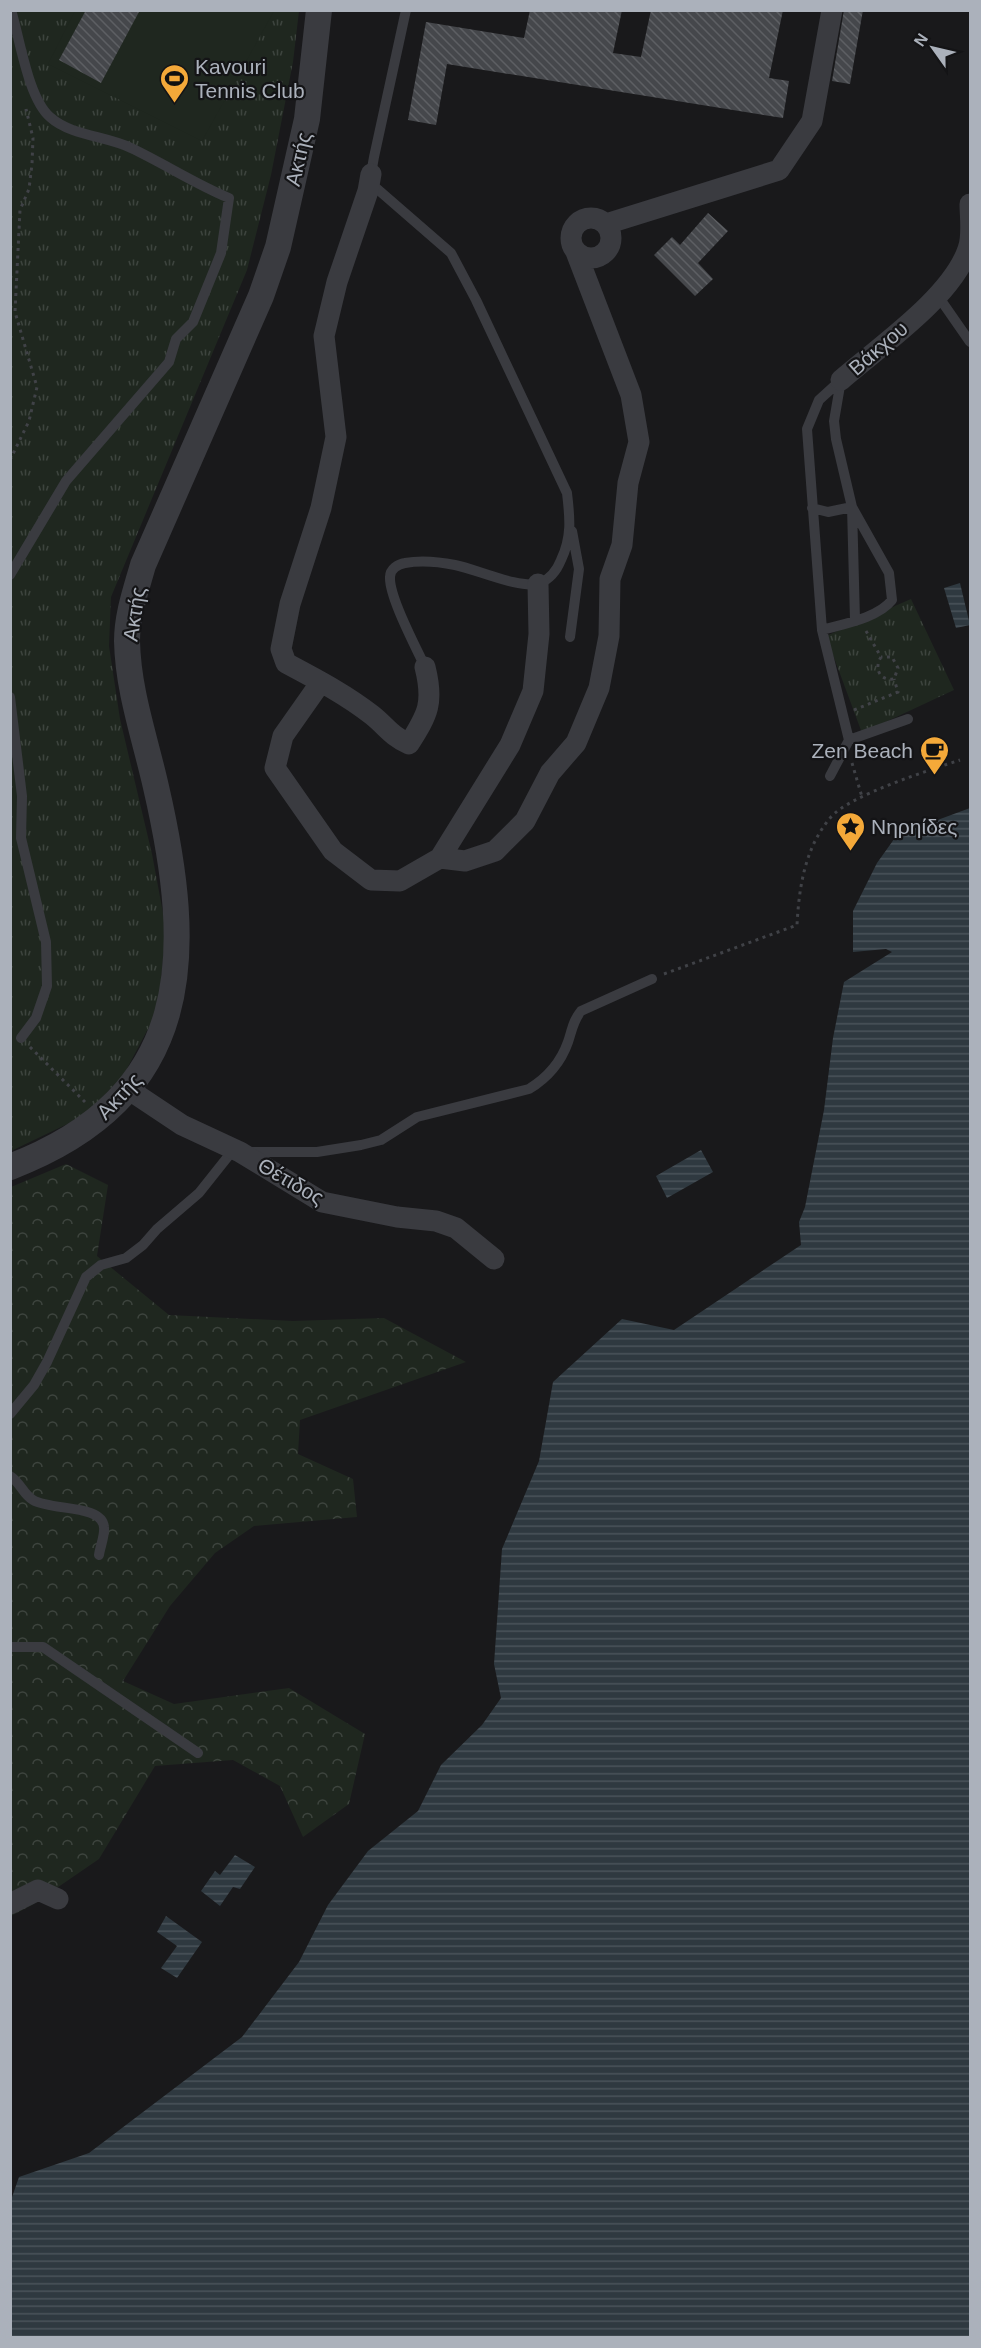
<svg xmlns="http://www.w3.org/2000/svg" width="981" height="2348" font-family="Helvetica,sans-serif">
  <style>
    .grass { fill: url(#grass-tufts) }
    .forest { fill: url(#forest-crowns) }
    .pitch { fill: #1f271f }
    .water { fill: url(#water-rules) }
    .building { fill: url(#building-back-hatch) }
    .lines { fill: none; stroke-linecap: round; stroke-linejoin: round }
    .path { stroke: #404247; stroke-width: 3; stroke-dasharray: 3 4.5; stroke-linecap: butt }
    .service { stroke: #3a3b40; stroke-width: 10 }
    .minor { stroke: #3a3b40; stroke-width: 21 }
    .tertiary { stroke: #3a3b40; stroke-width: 26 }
    .labels { text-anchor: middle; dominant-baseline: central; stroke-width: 4.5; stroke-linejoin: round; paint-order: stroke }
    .poi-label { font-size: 21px; fill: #abb1bb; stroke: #141416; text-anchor: start }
    .street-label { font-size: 21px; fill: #abb1bb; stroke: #141416 }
  </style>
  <defs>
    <pattern id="grass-tufts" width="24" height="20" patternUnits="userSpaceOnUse" patternTransform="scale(1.5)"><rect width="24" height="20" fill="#1f271f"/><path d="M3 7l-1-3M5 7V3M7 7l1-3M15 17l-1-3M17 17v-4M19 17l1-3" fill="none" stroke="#3d443e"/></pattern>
    <pattern id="forest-crowns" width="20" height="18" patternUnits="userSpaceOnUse" patternTransform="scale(1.5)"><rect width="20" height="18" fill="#1f271f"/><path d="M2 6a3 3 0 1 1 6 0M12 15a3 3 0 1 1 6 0" fill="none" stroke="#3d443e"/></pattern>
    <pattern id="water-rules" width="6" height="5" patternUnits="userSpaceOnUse" patternTransform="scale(1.5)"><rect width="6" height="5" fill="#2f3940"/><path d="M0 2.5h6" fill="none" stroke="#4a535a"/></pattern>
    <pattern id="building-back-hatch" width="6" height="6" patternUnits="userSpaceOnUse" patternTransform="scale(1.5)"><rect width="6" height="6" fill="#45474b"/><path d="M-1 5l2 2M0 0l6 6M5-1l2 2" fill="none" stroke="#5d5f63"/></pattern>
  </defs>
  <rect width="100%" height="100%" fill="#19191b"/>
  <path class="grass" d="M11,11H299L293,62L271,175L247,270L111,597L109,646L120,719L152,854L166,929L158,1010L123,1076L84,1116L11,1151Z
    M911,599L954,690L862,733L826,636Z"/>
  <path class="forest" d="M66,1164L108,1185L97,1256L169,1315L293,1321L384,1318L466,1362L300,1420L298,1454L353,1479L357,1517L254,1526L215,1553L170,1606L123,1681L174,1704L289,1688L365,1734L349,1804L303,1837L280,1786L233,1760L155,1766L99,1859L32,1905L11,1916V1187Z"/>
  <path class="pitch" d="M75,11H274L202,141L48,64Z"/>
  <path class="water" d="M960,583L970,625L956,628L944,588Z
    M970,808V2337H11V2200L19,2177L89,2153L242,2037L299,1962L328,1905L368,1851L418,1811L441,1765L482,1725L501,1698L494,1664L502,1549L539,1461L553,1382L622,1319L674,1330L801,1245L799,1222L805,1207L824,1110L833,1038L844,982L892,952L886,949L853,952V911L877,863L897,835Z
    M701,1150L713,1172L667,1198L656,1176Z
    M235,1855L255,1867L240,1889L233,1887L220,1906L201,1891L215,1871L220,1875Z
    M166,1916L202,1942L177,1978L161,1968L177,1946L157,1932Z"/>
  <path class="building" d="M86,10H140L101,83L59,60Z
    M530,10H622L613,53L641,57L651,10H783L769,78L789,81L783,118L447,64L436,125L408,120L426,22L524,38Z
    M844,10H863L850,84L832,81Z
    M708,213L728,231L698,263L713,279L695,296L654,255L672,237L680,245Z"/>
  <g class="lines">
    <path class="path" d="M10,460L29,421L37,387L15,312L20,210L29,189L32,164L33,138L26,109
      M866,631L881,657C874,668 879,681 894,679L898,668L892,657H881
      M854,710L898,692L894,679
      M852,763L862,797
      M664,974L797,925C799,887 805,847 831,817C850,795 930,770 960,760
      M30,1047L85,1102"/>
    <path class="service" d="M406,10L374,157L371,174L375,187L451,253L476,300L567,493C570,518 572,537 561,560C557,570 550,579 540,583C521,590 476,569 455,565C440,562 421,560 405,563C398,564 390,569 390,577C389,597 416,647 425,667
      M938,296L970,342
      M812,508L828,512L852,507L855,620
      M10,575L66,481L169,362L176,339L193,322L221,253L229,198C195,184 165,164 131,148C107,136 71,136 50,117C28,98 20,39 11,10
      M822,630C843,624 878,618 892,600L889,573L852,507L836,439L834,421L841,380
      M570,637L579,569L572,531
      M10,697L22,796L21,838L46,942L47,986L36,1018L21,1038
      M849,740L908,719
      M830,776L849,740L822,630L807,429L819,400L841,380
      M247,1152H317L361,1145L381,1140L417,1117L529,1089C547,1078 561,1062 568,1042C572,1030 573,1021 581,1011L652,979
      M10,1414L34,1385L47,1362L86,1277L101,1265L126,1258L143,1245L157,1229L199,1193L234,1149
      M10,1476C20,1482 23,1494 33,1500C51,1511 102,1504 104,1527C105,1536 100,1547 99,1555
      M10,1647H43L198,1753"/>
    <path class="minor" d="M371,174L368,191L337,282L324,336L336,437L321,508L290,604L281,649L286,663C316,679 345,694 372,715C387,727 390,735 409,744C428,714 434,703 425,667
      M571 238a20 20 0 1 1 40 0a20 20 0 1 1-40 0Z
      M606,224L779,170L812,121L832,10
      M841,380C880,346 952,297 968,249C973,236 970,217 970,204
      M321,682L283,736L275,768L333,851L371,880L400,881L440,858L510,745L533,691L539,634L538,584
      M440,858L465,861L495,851L525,821L550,773L576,743L599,688L609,636L610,579L622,545L628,483L639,442L631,395L576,252
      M128,1089L182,1125L240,1152L322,1202L397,1217L436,1221L456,1228L494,1259
      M10,1904L38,1890L58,1899"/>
    <path class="tertiary" d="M10,1167C195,1096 195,956 156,787C145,738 128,691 127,641C127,615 136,590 143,565L261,296L278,247L307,119L319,10"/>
  </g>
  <defs>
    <symbol id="stadium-pin" viewBox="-11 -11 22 30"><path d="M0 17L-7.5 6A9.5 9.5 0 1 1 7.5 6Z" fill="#f4a939" stroke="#141416"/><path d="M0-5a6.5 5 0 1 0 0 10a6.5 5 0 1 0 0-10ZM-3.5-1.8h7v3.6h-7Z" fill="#111"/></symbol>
    <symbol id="cafe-pin" viewBox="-11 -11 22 30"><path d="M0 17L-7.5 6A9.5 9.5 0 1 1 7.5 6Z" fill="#f4a939" stroke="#141416"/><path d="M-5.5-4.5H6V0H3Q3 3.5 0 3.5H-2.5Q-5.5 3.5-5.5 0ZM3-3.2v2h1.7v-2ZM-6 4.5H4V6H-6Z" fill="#111"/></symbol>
    <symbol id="sight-pin" viewBox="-11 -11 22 30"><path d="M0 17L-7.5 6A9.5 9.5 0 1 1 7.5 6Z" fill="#f4a939" stroke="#141416"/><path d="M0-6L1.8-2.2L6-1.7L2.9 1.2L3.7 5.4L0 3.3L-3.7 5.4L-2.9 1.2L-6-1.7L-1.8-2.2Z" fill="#111"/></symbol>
  </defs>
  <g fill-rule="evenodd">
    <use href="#stadium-pin" x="158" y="62" width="33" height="45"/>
    <use href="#cafe-pin" x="918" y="734" width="33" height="45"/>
    <use href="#sight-pin" x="834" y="810" width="33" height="45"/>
  </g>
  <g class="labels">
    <g class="poi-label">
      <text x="195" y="66">Kavouri<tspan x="195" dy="24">Tennis Club</tspan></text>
      <text x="913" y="750" text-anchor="end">Zen Beach</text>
      <text x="871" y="826">Νηρηίδες</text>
    </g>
    <g class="street-label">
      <text transform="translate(298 159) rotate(-77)">Ακτής</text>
      <text transform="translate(878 348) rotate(-41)">Βάκχου</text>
      <text transform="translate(134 614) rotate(-81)">Ακτής</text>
      <text transform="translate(119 1096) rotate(-47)">Ακτής</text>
      <text transform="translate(291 1181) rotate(30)">Θέτιδος</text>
    </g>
  </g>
  <rect width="981" height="2348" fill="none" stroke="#abb1bb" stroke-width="24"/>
  <g transform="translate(933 48) rotate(304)" stroke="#141416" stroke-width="4.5" paint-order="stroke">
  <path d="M0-4.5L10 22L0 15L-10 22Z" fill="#abb1bb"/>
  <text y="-9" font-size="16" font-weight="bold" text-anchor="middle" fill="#abb1bb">N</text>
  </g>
</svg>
